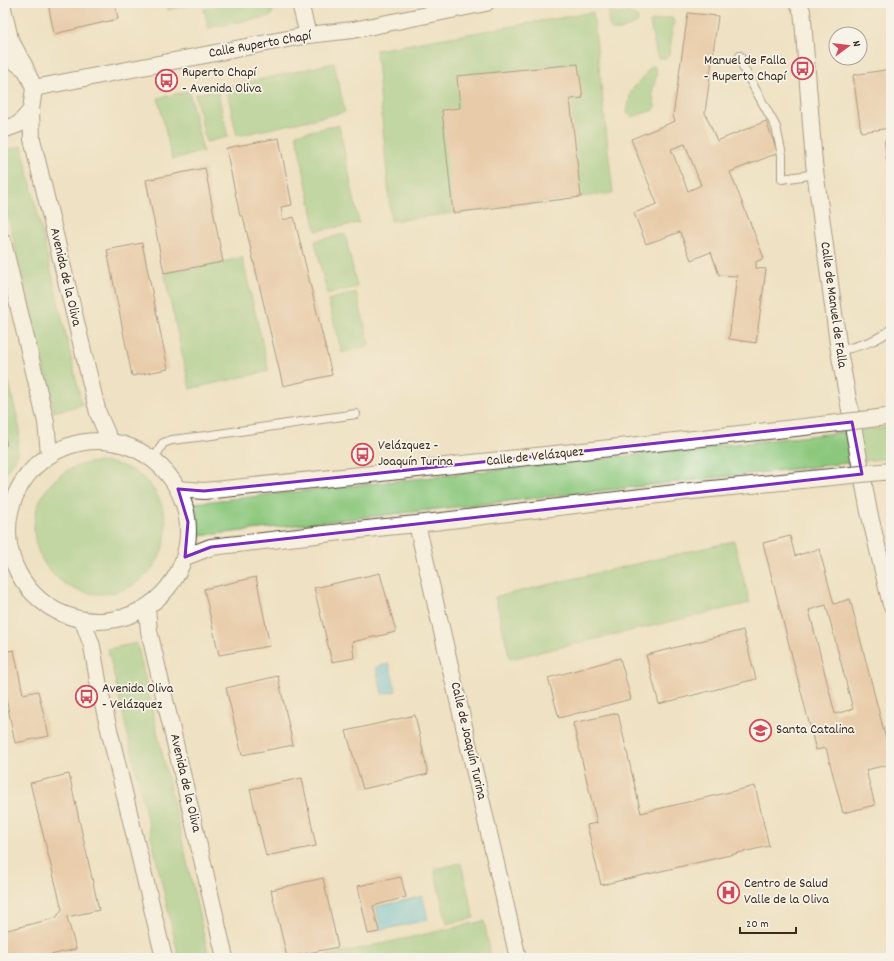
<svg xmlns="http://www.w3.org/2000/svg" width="894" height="961" font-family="Dekko,sans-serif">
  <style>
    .green { fill: #8bc77c; stroke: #63784d }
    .water { fill: #65c6e3; stroke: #507880 }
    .building { fill: #e1b18c; fill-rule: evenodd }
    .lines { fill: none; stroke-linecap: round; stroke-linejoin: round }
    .service-casing { stroke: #564537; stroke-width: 10 }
    .minor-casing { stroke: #564537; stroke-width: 18 }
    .service { stroke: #fff; stroke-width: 8 }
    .minor { stroke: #fff; stroke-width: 16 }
    .minor-bridge-casing { stroke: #564537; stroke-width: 18; stroke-linecap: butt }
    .minor-bridge { stroke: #fff; stroke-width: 16 }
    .marked { fill: none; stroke: #7b2cbf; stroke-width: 3; stroke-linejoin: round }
    .labels { text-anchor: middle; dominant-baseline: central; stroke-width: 3.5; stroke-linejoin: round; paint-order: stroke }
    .street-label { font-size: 14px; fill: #3b2a1e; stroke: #f7f3e8 }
    .poi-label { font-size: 14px; fill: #3b2a1e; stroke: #f7f3e8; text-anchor: start }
  </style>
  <rect width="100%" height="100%" fill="#f7f3e8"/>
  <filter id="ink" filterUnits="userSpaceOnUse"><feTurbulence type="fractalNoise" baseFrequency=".025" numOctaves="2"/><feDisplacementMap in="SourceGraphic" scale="8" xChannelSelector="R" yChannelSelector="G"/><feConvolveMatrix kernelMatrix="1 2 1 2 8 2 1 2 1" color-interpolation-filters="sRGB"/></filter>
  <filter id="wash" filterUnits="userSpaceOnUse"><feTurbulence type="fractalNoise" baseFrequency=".012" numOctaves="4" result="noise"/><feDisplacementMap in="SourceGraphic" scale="16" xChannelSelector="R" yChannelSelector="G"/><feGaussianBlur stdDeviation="0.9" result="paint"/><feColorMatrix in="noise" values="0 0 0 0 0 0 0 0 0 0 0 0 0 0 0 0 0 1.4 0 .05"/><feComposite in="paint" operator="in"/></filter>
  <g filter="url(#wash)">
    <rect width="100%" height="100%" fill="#efe1c3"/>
    <path class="green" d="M166,3H199L167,10Z
      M235,3H275V4L271,16L208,28L204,9Z
      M593,12L613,193L391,221L376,50Z
      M609,12H612L617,14L630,13L637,17L638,21L636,24L620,30H612C608,26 607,17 609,12Z
      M671,17L674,21L669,55L666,58H659L656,52L650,22Z
      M334,63L345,112L237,136L226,87Z
      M654,66L657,73L652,93L655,106L654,110L632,117L627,113L631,91L651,67Z
      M217,89L228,137L206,142L195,94Z
      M189,91L203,152L172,159L158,98Z
      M339,125L359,223L316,231L296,134Z
      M22,146L82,405L54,412L3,195V151Z
      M345,234L357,287L327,294L315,241Z
      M242,257L269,371L190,389L164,273L223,262Z
      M356,292L370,345L342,353L328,300Z
      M3,357L20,430L16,459L3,476Z
      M891,427V458L198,536L194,503Z
      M34 528a66 66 0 1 1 132 0a66 66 0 1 1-132 0Z
      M734,541L750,603L510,659L495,597Z
      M137,643L209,958H179L108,649Z
      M461,863L474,918L447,924L434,869Z
      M484,921L491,955L476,958H317Z"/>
    <path class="water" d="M389,664L396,691L382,694L376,667Z
      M423,896L428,920L381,930L376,907Z"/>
    <g id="blocks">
      <path class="building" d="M48,3H115L118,19L54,34Z
        M688,13L718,16L705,113L717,141L766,121L778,153L730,172L764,258L756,262V268L766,269L756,343L729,339L737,276L719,275L711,252L691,260L680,232L646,244L634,213L657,204L631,139L675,121L673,116ZM685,144L701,185L688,191L671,149Z
        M578,64L583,98L570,99L581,197L453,213L442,110L460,108L457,76Z
        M891,69V128L861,132L853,75Z
        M279,138L292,205L281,207L283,220L294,217L332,375L283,386L243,216H240L226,148Z
        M205,168L223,262L164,273L146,180Z
        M142,243L168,369L132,376L107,250Z
        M3,429L7,445L3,446Z
        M790,536L795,556L819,549L834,604L850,599L891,759V764L866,770L875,805L843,813L826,748L816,750L763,543ZM826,605L853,709L835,714L809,610Z
        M380,573L396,632L352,642L354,658L332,662L314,588Z
        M256,577L270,646L219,655L204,589Z
        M743,630L756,679L659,704L646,655Z
        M14,650L23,694L38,691L49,736L15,743L6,698L3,699V652Z
        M620,658L631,699L559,718L548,678Z
        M278,676L293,745L242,755L226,688Z
        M618,713L641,813L755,786L769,846L601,885L587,825L597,823L573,723Z
        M415,715L428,774L363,789L346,731Z
        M69,774L99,910L67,917L76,949L38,958H3V931L56,918L62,909L30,783Z
        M302,778L316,846L266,856L250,789Z
        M401,877L406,897L373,906L379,932L368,934L358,886Z
        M323,878L338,947L287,957L271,890Z"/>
    </g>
  </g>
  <g filter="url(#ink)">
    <use href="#blocks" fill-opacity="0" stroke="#564537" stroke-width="1"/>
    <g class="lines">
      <defs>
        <path id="service" d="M740,56L744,69L776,127L782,155V179L816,174
          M889,142L891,160
          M839,351C857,346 877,342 891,329
          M153,461L163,443L172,440L205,436L356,414"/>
        <path id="minor" d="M300,3L308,35
          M797,3L802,11L803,20L814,163L839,351L869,512L891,605
          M3,8L10,39L25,67
          M3,58L11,59L26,70L34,88L31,110L19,124L3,130
          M34,88L308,35L353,30L486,3
          M31,110L32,139L98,413L110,441
          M3,242L46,422L49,454
          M8 531a90 90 0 1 1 180 0a90 90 0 1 1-180 0Z
          M178,489L204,491L371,474L813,426
          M417,524L518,958
          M185,557L211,547L376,528L417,524L692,491L821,478
          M147,608L149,631L225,958
          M83,621L92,646L100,692L164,958"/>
      </defs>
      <use href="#service" class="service-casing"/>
      <use href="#minor" class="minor-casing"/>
      <use href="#service" class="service"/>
      <use href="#minor" class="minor"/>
      <defs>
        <path id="minor-bridge" d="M813,426L886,417
          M821,478L891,471"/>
      </defs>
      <use href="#minor-bridge" class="minor-bridge-casing"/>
      <use href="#minor-bridge" class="minor-bridge"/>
    </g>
  </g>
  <path d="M0 0H894V961H0ZM852,422L862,474L211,547L185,557L188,522L178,489L204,491L371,474Z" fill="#efe1c3" fill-opacity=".55" fill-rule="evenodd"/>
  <path class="marked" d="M852,422L862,474L211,547L185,557L188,522L178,489L204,491L371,474Z"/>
  <defs>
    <symbol id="bus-ring" viewBox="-11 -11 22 22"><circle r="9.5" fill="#f7f3e8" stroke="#d1495b" stroke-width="1.5"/><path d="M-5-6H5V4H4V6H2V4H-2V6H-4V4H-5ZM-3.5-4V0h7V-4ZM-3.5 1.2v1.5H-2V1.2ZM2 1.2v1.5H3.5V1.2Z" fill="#d1495b"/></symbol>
    <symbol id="school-ring" viewBox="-11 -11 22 22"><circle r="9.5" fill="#f7f3e8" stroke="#d1495b" stroke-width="1.5"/><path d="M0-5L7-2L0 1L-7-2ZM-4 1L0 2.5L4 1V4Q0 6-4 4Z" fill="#d1495b"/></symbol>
    <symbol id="hospital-ring" viewBox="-11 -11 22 22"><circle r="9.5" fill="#f7f3e8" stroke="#d1495b" stroke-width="1.5"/><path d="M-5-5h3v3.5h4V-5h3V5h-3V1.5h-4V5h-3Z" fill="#d1495b"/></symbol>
  </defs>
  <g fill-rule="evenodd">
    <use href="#bus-ring" x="790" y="56" width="25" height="25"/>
    <use href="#bus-ring" x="154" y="68" width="25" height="25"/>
    <use href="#bus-ring" x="350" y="442" width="25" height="25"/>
    <use href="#bus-ring" x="74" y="684" width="25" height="25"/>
    <use href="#school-ring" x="748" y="718" width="25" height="25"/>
    <use href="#hospital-ring" x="716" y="880" width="25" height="25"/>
  </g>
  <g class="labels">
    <g class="street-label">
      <text transform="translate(260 45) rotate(-10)">Calle Ruperto Chapí</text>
      <text transform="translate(65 277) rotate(77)">Avenida de la Oliva</text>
      <text transform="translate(833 305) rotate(82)">Calle de Manuel de Falla</text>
      <text transform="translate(535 457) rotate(-6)">Calle de Velázquez</text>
      <text transform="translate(468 741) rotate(77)">Calle de Joaquín Turina</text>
      <text transform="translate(185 783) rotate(77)">Avenida de la Oliva</text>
    </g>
    <g class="poi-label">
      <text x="786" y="61" text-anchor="end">Manuel de Falla<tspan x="786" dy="16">- Ruperto Chapí</tspan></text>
      <text x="182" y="73">Ruperto Chapí<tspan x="182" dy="16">- Avenida Oliva</tspan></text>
      <text x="378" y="446">Velázquez -<tspan x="378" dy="16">Joaquín Turina</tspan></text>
      <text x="102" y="689">Avenida Oliva<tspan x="102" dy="16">- Velázquez</tspan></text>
      <text x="776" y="730">Santa Catalina</text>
      <text x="744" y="884">Centro de Salud<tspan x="744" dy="16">Valle de la Oliva</tspan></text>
    </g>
  </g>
  <rect width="894" height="961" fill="none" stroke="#f7f3e8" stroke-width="16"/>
  <g transform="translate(848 46) rotate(75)"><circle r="19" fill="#f7f3e8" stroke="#aca397"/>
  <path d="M0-3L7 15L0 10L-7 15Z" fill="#d1495b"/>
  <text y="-6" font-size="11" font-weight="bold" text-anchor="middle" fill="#3b2a1e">N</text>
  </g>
  <path d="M740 927v6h56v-6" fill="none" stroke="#3b2a1e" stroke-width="2"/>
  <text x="746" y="927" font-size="12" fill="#3b2a1e" stroke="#f7f3e8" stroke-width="3" paint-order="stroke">20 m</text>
</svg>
